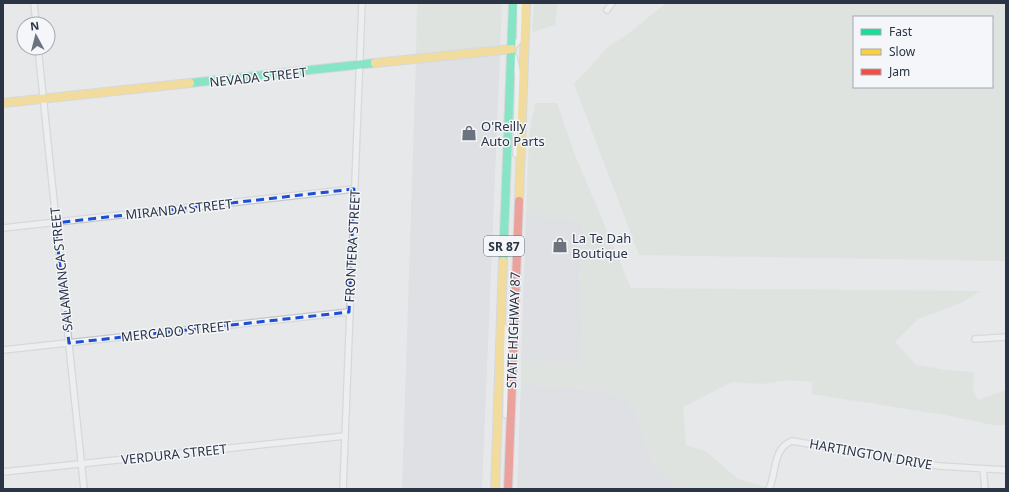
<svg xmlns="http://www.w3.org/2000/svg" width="1009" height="492" font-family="'Noto Sans',sans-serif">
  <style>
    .built { fill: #d4d7dd }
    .green { fill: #d6ded6; fill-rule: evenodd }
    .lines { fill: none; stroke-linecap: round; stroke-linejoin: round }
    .street-casing { stroke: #c4c6c8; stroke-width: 8 }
    .fast-casing { stroke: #c4c6c8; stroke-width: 10 }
    .slow-casing { stroke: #c4c6c8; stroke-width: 10 }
    .jam-casing { stroke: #c4c6c8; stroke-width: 10 }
    .street { stroke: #f5f6f7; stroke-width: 5.5 }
    .fast { stroke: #16e098; stroke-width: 8 }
    .slow { stroke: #ffcf43; stroke-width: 8 }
    .jam { stroke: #f24e42; stroke-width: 8 }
    .marked { fill: none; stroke: #1d4ed8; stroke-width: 3; stroke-dasharray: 8 5; stroke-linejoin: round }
    .labels { text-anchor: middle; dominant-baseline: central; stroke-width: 3; stroke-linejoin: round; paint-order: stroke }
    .shield { fill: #f4f6f9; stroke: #676e7b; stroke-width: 1 }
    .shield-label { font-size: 12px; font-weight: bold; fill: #2b3445 }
    .street-label { font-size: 13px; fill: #2b3445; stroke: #f4f6f9 }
    .poi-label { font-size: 13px; fill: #2b3445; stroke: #f4f6f9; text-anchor: start }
  </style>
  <rect width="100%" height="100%" fill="#e6e8ea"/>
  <path class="built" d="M500,53L482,489H402L416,62Z
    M526,214L584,222L579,277L583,310L581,362L521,360Z
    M521,384L607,391L628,401L635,411L650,457L658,471L674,482L680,489H517Z"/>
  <path class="green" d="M417,3H502L500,47L416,55Z
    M534,3H558L555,25L532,32Z
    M666,3H1006V261L639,255L574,84L608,47L628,34ZM854,17H992V87H854Z
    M535,103H557L575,155L631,288L981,291L961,303L918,319L895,342L916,365L946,370L972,372L974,374L973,390L978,400L1006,390V425H993L945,415L812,394V382L789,380L762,384L732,382L683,407L686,445L707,452L738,479L766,487V489H680L674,482L658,471L650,457L635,411L628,401L607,391L521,384V360L581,362L583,310L579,277L584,222L526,214L529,135Z"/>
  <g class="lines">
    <defs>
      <path id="street" d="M34,3L36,24
        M607,10L612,3
        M513,47L520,39V3
        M38,48L84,489
        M514,57L518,76L516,154
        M3,228L354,189
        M501,325L506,329L507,334L506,415
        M975,339L1006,337
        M3,350L349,312
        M983,469L985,489
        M3,472L345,436
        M343,489L362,3
        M769,489C777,472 772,449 792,441L939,466L1006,470"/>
      <path id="fast" d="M190,83L375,63
        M503,261L513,3"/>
      <path id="slow" d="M375,63L512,49
        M3,103L190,83
        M519,201L526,3
        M495,489L503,261"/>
      <path id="jam" d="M508,489L519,201"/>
    </defs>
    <use href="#street" class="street-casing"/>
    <use href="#fast" class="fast-casing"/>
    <use href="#slow" class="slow-casing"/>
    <use href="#jam" class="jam-casing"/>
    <use href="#street" class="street"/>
    <use href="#fast" class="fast"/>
    <use href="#slow" class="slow"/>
    <use href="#jam" class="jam"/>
  </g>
  <path d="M0 0H1009V492H0ZM354,189L349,312L69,343L55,223Z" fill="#e6e8ea" fill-opacity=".55" fill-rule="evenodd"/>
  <path class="marked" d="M354,189L349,312L69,343L55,223Z"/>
  <defs>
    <symbol id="shop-bare" viewBox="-9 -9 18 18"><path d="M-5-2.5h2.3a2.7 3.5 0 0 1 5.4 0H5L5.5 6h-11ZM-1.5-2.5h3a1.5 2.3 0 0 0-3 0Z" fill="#6c737f" stroke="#f4f6f9" stroke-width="2.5" paint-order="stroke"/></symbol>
  </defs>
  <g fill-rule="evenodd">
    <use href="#shop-bare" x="458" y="122" width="22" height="22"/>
    <use href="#shop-bare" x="549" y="234" width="22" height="22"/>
  </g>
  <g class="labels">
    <rect class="shield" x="484" y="236" width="40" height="20" rx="3"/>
    <g class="shield-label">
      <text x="504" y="246">SR 87</text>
    </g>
    <g class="street-label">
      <text transform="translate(258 77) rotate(-6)">NEVADA STREET</text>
      <text transform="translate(179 209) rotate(-6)">MIRANDA STREET</text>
      <text transform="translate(352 246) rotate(-87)">FRONTERA STREET</text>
      <text transform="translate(61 269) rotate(-96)">SALAMANCA STREET</text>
      <text transform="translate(513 330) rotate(-88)">STATE HIGHWAY 87</text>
      <text transform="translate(176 331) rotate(-6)">MERCADO STREET</text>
      <text transform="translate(174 454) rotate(-6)">VERDURA STREET</text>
      <text transform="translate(871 454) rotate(10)">HARTINGTON DRIVE</text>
    </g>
    <g class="poi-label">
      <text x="481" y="126">O'Reilly<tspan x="481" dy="15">Auto Parts</tspan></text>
      <text x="572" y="238">La Te Dah<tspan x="572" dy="15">Boutique</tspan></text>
    </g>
  </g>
  <rect width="1009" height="492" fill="none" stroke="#2b3445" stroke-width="8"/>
  <rect x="853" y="16" width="140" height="72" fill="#f4f6f9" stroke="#a4a8b1"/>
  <rect x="861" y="29" width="20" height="6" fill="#16e098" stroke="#a4a8b1"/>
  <text x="889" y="36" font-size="12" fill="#2b3445">Fast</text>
  <rect x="861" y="49" width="20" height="6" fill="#ffcf43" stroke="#a4a8b1"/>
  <text x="889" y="56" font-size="12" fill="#2b3445">Slow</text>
  <rect x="861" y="69" width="20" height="6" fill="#f24e42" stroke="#a4a8b1"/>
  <text x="889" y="76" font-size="12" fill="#2b3445">Jam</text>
  <g transform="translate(36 36) rotate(353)"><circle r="19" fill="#f4f6f9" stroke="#a4a8b1"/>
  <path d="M0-3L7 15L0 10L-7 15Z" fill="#6c737f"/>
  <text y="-6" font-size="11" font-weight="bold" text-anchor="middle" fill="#2b3445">N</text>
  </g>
</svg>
